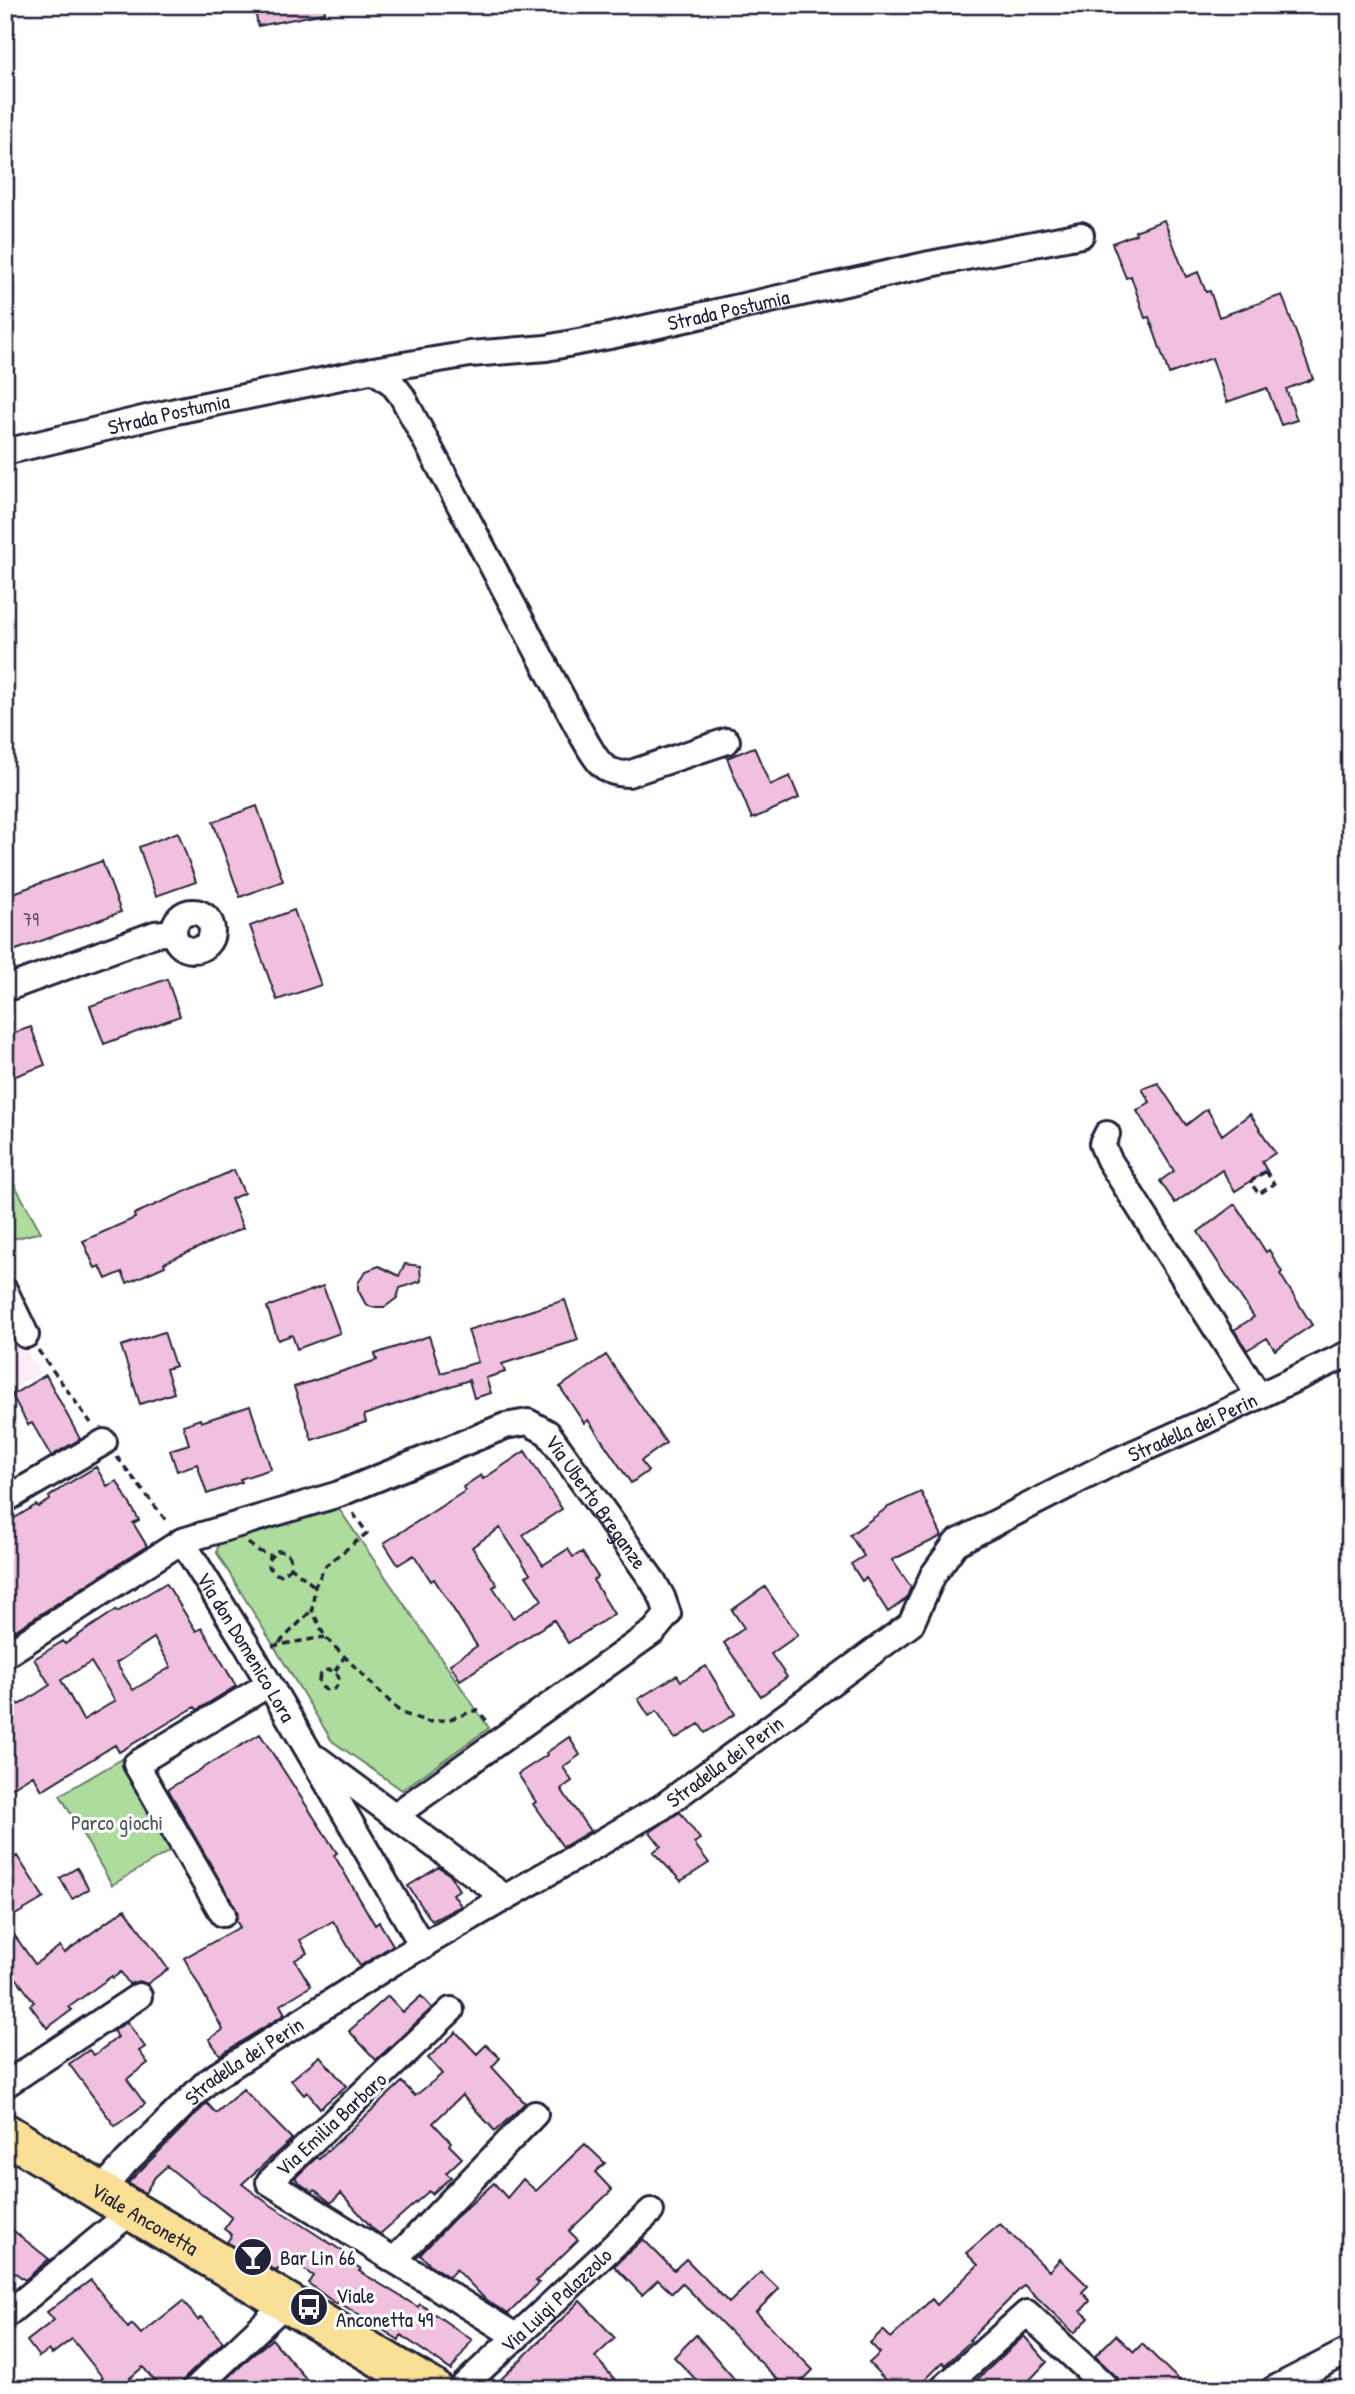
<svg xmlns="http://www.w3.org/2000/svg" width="1355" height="2394" font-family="'Patrick Hand',sans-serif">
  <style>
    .built { fill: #fbecf5 }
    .green { fill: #addc9c; stroke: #687f6c; stroke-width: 2 }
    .building { fill: #f1c0df; stroke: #22223b; stroke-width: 2; fill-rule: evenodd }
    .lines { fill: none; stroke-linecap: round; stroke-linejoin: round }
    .street-casing { stroke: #22223b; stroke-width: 30 }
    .primary-casing { stroke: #22223b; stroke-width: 44 }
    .path { stroke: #22223b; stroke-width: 3.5; stroke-dasharray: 7 5; stroke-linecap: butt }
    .street { stroke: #fff; stroke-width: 24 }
    .primary { stroke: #fadf96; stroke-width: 38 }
    .labels { text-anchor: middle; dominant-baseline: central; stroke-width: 6; stroke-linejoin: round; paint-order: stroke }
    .number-label { font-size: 18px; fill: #564a64 }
    .street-label { font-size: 21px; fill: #22223b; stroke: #fff }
    .park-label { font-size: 21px; fill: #4c5a58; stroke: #fff }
    .poi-label { font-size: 21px; fill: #22223b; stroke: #fff; text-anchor: start }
  </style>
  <rect width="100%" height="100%" fill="#fff"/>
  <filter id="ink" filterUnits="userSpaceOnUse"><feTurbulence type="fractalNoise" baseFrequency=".0143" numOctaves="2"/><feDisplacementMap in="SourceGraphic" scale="14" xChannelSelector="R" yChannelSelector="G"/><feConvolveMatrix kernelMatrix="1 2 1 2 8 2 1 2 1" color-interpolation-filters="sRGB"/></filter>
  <g filter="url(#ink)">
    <path class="built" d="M5,1314L40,1373L5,1392Z"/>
    <path class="green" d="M5,1168L41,1232L5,1241Z
      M339,1509L489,1728L402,1790L332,1741L217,1553L218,1544L220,1542Z
      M122,1759L173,1849L112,1885L60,1795Z"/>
    <path class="building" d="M254,5H324L325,13L258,26Z
      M1164,220L1186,277L1198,272L1206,292L1210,291L1219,317L1282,295L1313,379L1286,389L1297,420L1281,425L1267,388L1227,402L1212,358L1169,374L1149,317L1145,318L1131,276L1126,278L1112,243L1136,234L1135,231Z
      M754,747L770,785L790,776L799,798L752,819L727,758Z
      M257,806L283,881L240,897L213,822Z
      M178,832L196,882L156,896L139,847Z
      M102,861L121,912L5,954V896Z
      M294,910L321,985L277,1000L250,926Z
      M167,979L180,1016L104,1044L90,1006Z
      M31,1027L45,1065L5,1080V1036Z
      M1158,1083L1186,1125L1207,1109L1222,1135L1250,1114L1275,1153L1262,1162L1267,1171L1235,1191L1222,1170L1175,1203L1160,1181L1174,1171L1137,1111L1150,1102L1142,1089Z
      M234,1170L244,1193L231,1199L243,1228L164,1263L165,1266L127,1283L122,1272L106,1279L100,1266L95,1268L83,1241L135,1218L134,1214Z
      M1235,1204L1266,1252L1269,1250L1282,1272L1280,1274L1312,1325L1275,1350L1267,1338L1247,1350L1234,1330L1254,1317L1198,1232Z
      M405,1264L420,1266L421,1281L400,1288L397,1298L385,1307H371L365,1303L358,1290V1283L366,1271L379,1266L399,1276Z
      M323,1286L340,1333L297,1349L292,1335L278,1340L267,1307Z
      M565,1300L578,1340L502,1364L505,1372L486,1378L491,1393L474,1398L469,1380L364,1415L366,1422L312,1440L294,1387L377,1360L375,1354L429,1336L441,1373L478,1362L468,1330Z
      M164,1332L175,1366L166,1369L174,1393L140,1404L121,1346Z
      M606,1355L666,1443L641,1461L648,1471L631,1483L588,1420L584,1423L560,1387Z
      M46,1375L80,1439L51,1456L32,1423L28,1425L12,1395Z
      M250,1406L271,1469L240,1479L242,1482L207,1494L197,1464L177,1471L170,1450L189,1444L183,1425L200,1419L201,1422Z
      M525,1451L562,1509L523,1535L543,1565L568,1549L573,1557L582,1552L598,1577L593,1580L614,1614L568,1643L554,1620L460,1680L450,1664L477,1646L434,1579L431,1581L414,1555L398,1565L384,1543L465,1491L463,1487L481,1475L483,1479ZM500,1528L530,1574L526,1576L542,1600L513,1618L493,1587L497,1585L472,1547Z
      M96,1467L107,1486L117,1481L139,1520L133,1523L147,1546L14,1631L5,1618V1524L36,1505L38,1507L50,1500L49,1497L64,1486Z
      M921,1492L942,1536L892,1560L911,1587L906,1599L888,1612L866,1578L862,1581L851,1564L864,1556L850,1535L888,1507Z
      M166,1583L196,1631L202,1628L236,1686L197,1710L195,1707L119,1752L115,1745L42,1790L33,1775L5,1792V1684L19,1705L50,1685L34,1659L63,1641L65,1644L116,1610L117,1612ZM154,1638L171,1667L133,1690L116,1663ZM91,1662L115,1701L83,1720L61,1680Z
      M765,1587L798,1635L771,1654L787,1677L761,1696L724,1643L744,1628L732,1610Z
      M706,1666L735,1714L705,1733L699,1724L675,1739L657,1711L649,1716L638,1699L677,1675L681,1681Z
      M260,1734L337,1853L334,1855L375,1925L379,1922L393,1945L360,1966L333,1921L300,1940L307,1953L295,1960L311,1986L280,2005L285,2014L220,2055L209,2039L223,2030L184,1958L240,1927L236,1921L238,1913L168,1789Z
      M569,1737L580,1755L563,1767L572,1781L561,1789L590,1831L563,1847L533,1804L536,1802L518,1774L547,1755L546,1753Z
      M680,1812L700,1839L694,1843L709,1863L681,1881L653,1852L661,1846L650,1832Z
      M17,1856L44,1898L5,1921V1864Z
      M439,1867L450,1875L459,1890L453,1894L461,1906L432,1921L408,1886Z
      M77,1868L89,1889L72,1899L60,1878Z
      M125,1909L168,1969L147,1984L139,1981L129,1984L121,1972L113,1978L112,1976L69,2007L72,2010L47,2028L30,2005L34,2002L5,1963V1922L35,1964L60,1946L64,1953Z
      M388,1996L403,2012L421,1996L432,2008L376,2060L349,2031Z
      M127,2022L145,2047L139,2051L148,2063L127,2079L145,2104L115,2126L69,2064L89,2050L94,2055L118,2037L113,2031Z
      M456,2032L477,2054L486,2045L500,2058L492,2067L525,2103L518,2110L495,2131L462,2095L433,2123L451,2142L449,2145L462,2158L446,2173L451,2177L432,2194L429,2191L380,2234L373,2229L341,2193L331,2203L315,2190L313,2192L302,2185L295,2178L317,2157L319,2159L402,2082L415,2096L442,2074L428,2058Z
      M320,2056L346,2086L320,2108L307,2092L304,2095L291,2080Z
      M243,2089L292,2139L242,2184L266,2202L353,2258L351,2262L361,2269L359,2271L418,2307L420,2304L472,2340L451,2370L401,2335L399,2340L338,2302L336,2304L308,2283L313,2276L286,2257L277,2271L227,2242L232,2235L224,2229L232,2218L167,2166L155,2177L145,2193L128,2183L207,2103L216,2113Z
      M585,2144L605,2163L595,2172L612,2190L569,2231L578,2240L536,2281L539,2283L508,2314L486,2300L456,2269L449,2277L432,2266L420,2255L453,2220L494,2183L507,2198L523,2179L536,2191Z
      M5,2224L49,2259L25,2280L5,2265Z
      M1000,2224L1049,2271L1060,2259L1088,2286L1082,2292L1090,2301L1081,2311L1089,2318L1074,2333L1024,2285L969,2340L971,2341L945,2365L943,2362L916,2389H894L869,2363L880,2353L870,2343L883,2330L891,2338L932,2299L937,2305L978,2265L966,2253Z
      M643,2239L674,2270L686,2259L729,2303L761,2272L779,2289L756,2312L813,2370L794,2389H787L682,2283L672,2293L658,2280L642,2295L614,2266Z
      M91,2280L128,2328L132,2324L141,2334L183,2301L198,2320L202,2317L223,2342L185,2378L181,2389H161L143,2367L117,2389H90L103,2378L72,2339L52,2354L49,2350L39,2357L27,2341L54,2320L47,2312Z
      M580,2301L615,2338L595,2357L623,2389H491Z
      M696,2335L743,2389H705L674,2357Z
      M1116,2335L1134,2352L1142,2344L1188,2389H1122L1118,2378L1095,2356Z
      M1024,2336L1047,2362L1021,2389H967Z
      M272,2339L315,2389H217L248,2359Z"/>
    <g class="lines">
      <defs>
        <g id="street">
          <path d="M374,370L392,383L402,396L582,735C595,756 600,774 628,774L727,741"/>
          <path id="s1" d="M5,452L176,411L379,369L470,354L546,348L610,336L930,264L1081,235"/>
          <circle cx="193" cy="931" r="19"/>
          <path d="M5,989L155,934L174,932"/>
          <path d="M1107,1134L1102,1144L1109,1160L1259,1396"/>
          <path d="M5,1291L26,1335"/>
          <path d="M5,1500L104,1442"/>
          <path id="s2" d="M182,1541L246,1644L423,1947"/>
          <path id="s3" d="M5,1655L182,1541L339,1494L505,1426L528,1422L548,1433L653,1581L662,1597L668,1614L654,1631L394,1816"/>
          <path d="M318,1759L506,1898"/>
          <path d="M223,1914L136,1764L269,1684"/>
          <path d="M451,2010L269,2182L517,2337"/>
          <path d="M5,2085L139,1996"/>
          <path id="s4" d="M100,2192L126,2162L208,2081L392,1963L662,1807L911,1624L933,1575L956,1543L1114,1462L1204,1422L1350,1353"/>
          <path d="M394,2260L535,2114"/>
          <path d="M5,2316L132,2211"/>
          <path d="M195,2389L286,2303"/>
          <path id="s5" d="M460,2389L651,2211"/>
          <path d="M942,2389L1027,2313L1108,2389"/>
          <path d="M1274,2389L1350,2350"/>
        </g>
        <g id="primary">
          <path id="s6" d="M5,2133L132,2211L433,2389"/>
        </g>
      </defs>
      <use href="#street" class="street-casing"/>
      <use href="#primary" class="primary-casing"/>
      <path class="path" d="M1266,1171L1274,1184L1259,1194L1250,1182Z
        M38,1350L91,1423
        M117,1457L168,1523
        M353,1513L367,1533L326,1565L315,1586L312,1610L325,1637L401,1713L429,1722L450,1719L477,1710L488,1722
        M248,1543L258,1551L270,1555
        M291,1567L283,1575L276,1574L268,1566V1560L276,1551C287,1550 292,1556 291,1567L314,1586
        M279,1643L312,1610
        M272,1646L325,1637
        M319 1680a10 10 0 1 1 20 0a10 10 0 1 1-20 0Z
        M335,1671L345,1656"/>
      <use href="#street" class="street"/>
      <use href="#primary" class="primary"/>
    </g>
  </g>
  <defs>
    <symbol id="bar-disc" viewBox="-11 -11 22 22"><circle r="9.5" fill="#22223b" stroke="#fff"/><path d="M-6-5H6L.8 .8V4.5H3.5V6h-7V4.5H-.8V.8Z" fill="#fff"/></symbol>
    <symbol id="bus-disc" viewBox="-11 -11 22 22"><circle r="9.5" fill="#22223b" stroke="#fff"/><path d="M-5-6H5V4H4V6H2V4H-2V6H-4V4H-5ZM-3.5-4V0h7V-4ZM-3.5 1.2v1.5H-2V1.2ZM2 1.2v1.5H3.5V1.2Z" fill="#fff"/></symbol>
  </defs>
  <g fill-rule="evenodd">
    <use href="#bar-disc" x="231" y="2235" width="44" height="44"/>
    <use href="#bus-disc" x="287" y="2285" width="44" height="44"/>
  </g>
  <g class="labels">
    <g class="number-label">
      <text x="31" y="919">79</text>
    </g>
    <g class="street-label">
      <text stroke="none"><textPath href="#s1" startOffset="738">Strada Postumia</textPath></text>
      <text stroke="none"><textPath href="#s1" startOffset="168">Strada Postumia</textPath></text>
      <text stroke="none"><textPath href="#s4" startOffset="1351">Stradella dei Perin</textPath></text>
      <text stroke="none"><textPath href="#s3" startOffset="684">Via Uberto Breganze</textPath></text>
      <text stroke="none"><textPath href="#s2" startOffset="124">Via don Domenico Lora</textPath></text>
      <text stroke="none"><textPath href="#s4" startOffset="763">Stradella dei Perin</textPath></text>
      <text stroke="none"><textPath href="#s4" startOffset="196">Stradella dei Perin</textPath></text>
      <text transform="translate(331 2124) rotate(-43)">Via Emilia Barbaro</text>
      <text stroke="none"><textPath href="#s6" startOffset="164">Viale Anconetta</textPath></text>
      <text stroke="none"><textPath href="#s5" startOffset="131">Via Luigi Palazzolo</textPath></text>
    </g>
    <g class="park-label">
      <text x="117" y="1822">Parco giochi</text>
    </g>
    <g class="poi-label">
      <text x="280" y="2257">Bar Lin 66</text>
      <text x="336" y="2295">Viale<tspan x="336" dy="24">Anconetta 49</tspan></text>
    </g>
  </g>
  <rect width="1355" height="2394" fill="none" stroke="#fff" stroke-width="28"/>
  <rect x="14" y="14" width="1327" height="2366" fill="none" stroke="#22223b" stroke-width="2.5" filter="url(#ink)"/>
</svg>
